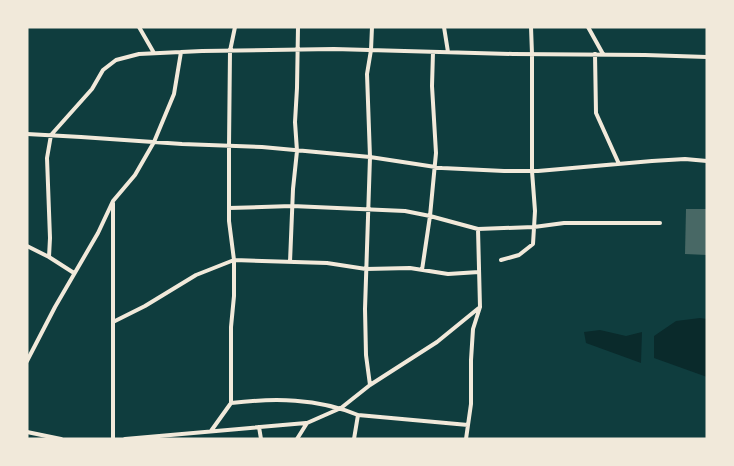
<svg xmlns="http://www.w3.org/2000/svg" width="734" height="466" font-family="'PT Sans',sans-serif">
  <style>
    .water { fill: #0a2a2b }
    .building { fill: #486865 }
    .lines { fill: none; stroke-linecap: round; stroke-linejoin: round }
    .minor { stroke: #f1e9da; stroke-width: 4 }
  </style>
  <rect width="100%" height="100%" fill="#0f3d3e"/>
  <path class="water" d="M700,318L707,319V377L654,358V336L676,321Z
    M600,330L626,336L642,332L641,363L586,343L584,332Z"/>
  <path class="building" d="M686,209H707V255L685,254Z"/>
  <g class="lines">
    <path class="minor" d="M139,27L154,53
      M444,27L448,52
      M588,27L603,54
      M595,54L596,113L619,164
      M27,134L81,137L182,144L262,147L370,157L442,168L504,171H538L652,161L685,159L707,161
      M113,203V439
      M229,208L292,206L405,211L430,216L478,229L534,227L564,223H660
      M27,246L49,257L74,273
      M49,257L50,238L47,158L51,135L92,89L103,70L116,60L139,54L202,51L334,49L513,54L645,55L707,57
      M501,260L519,255L533,244L535,211L532,171V54L531,27
      M290,262L293,189L297,151L295,122L297,88L298,27
      M422,270L430,216L436,153L432,86L433,52
      M113,322L145,306L196,275L234,260L327,263L366,269L410,268L448,274L479,272
      M27,361L55,307L98,233L113,201L135,175L154,142L174,94L181,52
      M370,385L366,355L365,309L370,157L367,74L371,50L372,27
      M231,403C274,398 317,398 358,415L468,425
      M259,427L261,439
      M211,431L231,403V327L234,296V260L229,221V146L230,51L235,27
      M27,432L61,439
      M125,439L306,423
      M297,439L307,423L341,408L370,385L437,342L480,307
      M354,439L358,415
      M466,439L471,404V360L473,329L480,307L478,229"/>
  </g>
  <rect width="734" height="466" fill="none" stroke="#f1e9da" stroke-width="57"/>
</svg>
